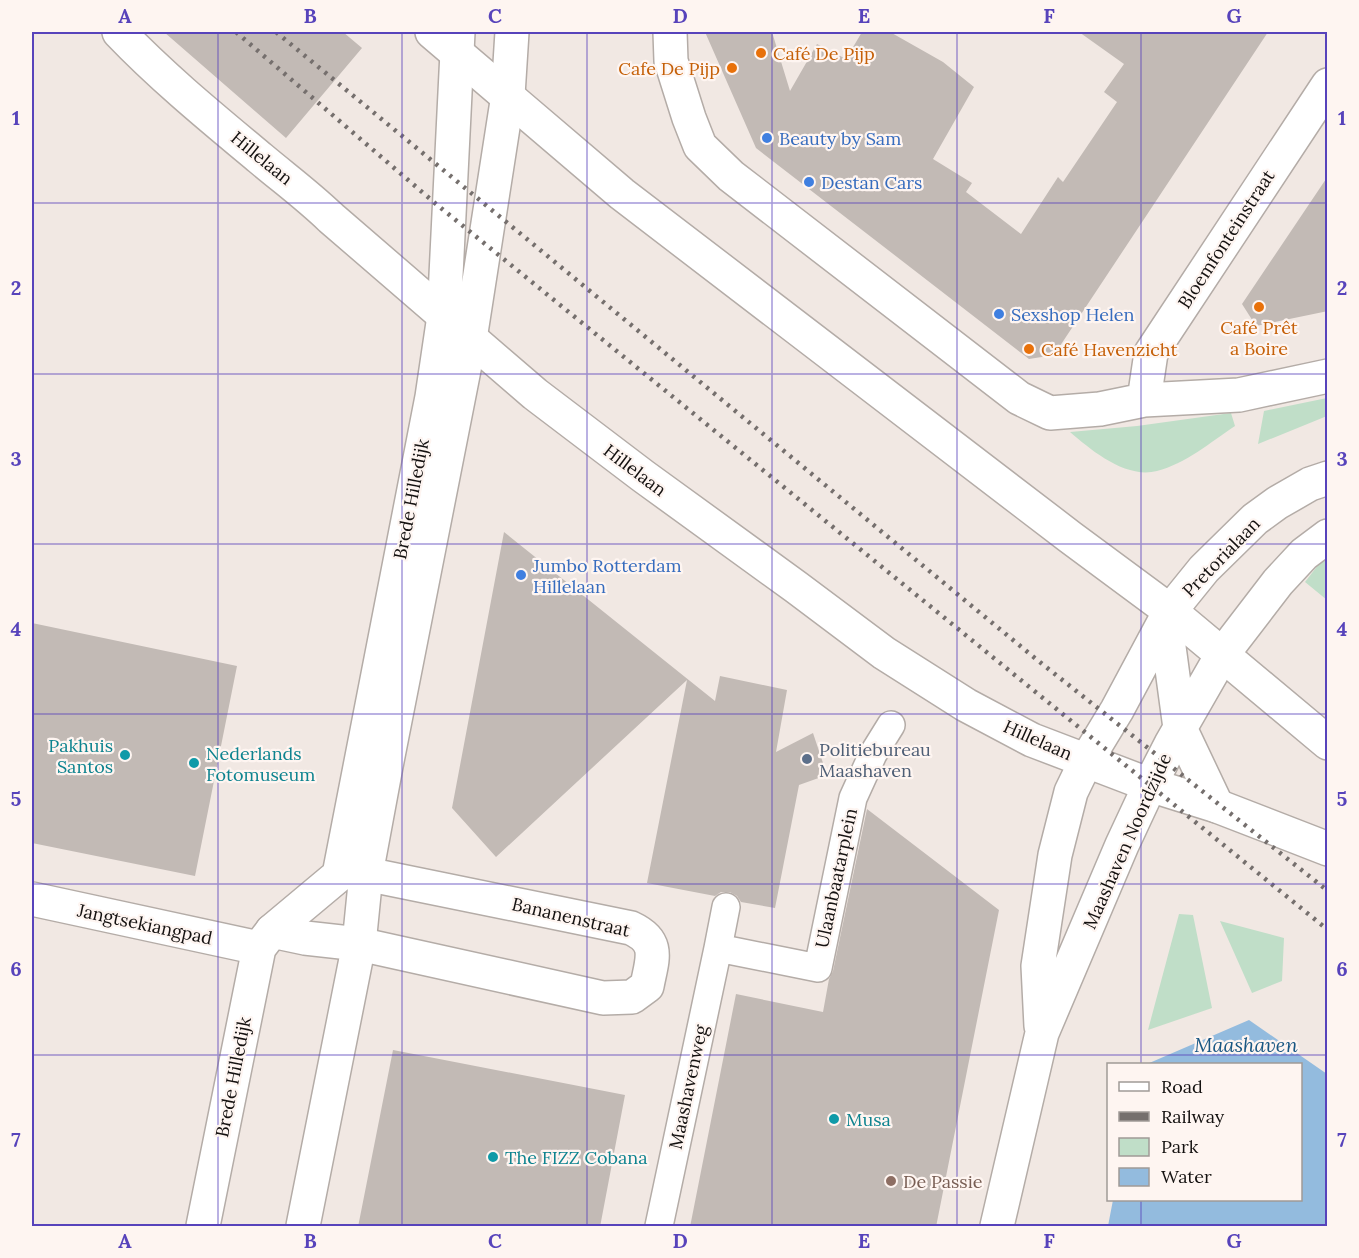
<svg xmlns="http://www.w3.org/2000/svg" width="1359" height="1258" font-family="Lora,serif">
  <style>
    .green { fill: #c0dec8 }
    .water { fill: #93bbde }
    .building { fill: #c2bab5 }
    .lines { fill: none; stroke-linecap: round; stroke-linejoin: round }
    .pedestrian-casing { stroke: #b4aca7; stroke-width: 30 }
    .minor-casing { stroke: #b4aca7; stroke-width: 36 }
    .tertiary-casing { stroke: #b4aca7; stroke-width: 36 }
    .secondary-casing { stroke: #b4aca7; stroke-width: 36 }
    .pedestrian { stroke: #fff; stroke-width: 27 }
    .minor { stroke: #fff; stroke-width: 33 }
    .tertiary { stroke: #fff; stroke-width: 33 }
    .secondary { stroke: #fff; stroke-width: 33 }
    .rail { stroke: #756f6d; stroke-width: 4.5; stroke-dasharray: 3 6; stroke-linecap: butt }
    .grid { fill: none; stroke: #5743bb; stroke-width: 1.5; stroke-opacity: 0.55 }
    .food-dot { fill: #e8710a; stroke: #fef5f1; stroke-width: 2 }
    .shop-dot { fill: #3f7fe0; stroke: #fef5f1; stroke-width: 2 }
    .culture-dot { fill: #0f9aa8; stroke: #fef5f1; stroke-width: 2 }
    .service-dot { fill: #5c6f8a; stroke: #fef5f1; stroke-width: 2 }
    .education-dot { fill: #8d6e63; stroke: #fef5f1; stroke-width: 2 }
    .labels { text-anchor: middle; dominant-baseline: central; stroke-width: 4.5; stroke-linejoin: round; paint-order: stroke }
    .food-label { font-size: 18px; fill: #c56008; stroke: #fef5f1; text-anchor: start }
    .shop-label { font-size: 18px; fill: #366cbe; stroke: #fef5f1; text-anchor: start }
    .street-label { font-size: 18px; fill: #141110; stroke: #fef5f1 }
    .culture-label { font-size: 18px; fill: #0d838f; stroke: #fef5f1; text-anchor: start }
    .service-label { font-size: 18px; fill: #4e5e75; stroke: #fef5f1; text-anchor: start }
    .education-label { font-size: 18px; fill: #785e54; stroke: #fef5f1; text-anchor: start }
    .water-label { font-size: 20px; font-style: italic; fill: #195783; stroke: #fef5f1 }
    .neatline { fill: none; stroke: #5743bb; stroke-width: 2 }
    .grid-label { font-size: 20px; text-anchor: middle; font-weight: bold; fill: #5743bb }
  </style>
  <rect width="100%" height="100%" fill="#f1e8e3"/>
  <path class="green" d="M1327,398V416L1258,444L1264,411Z
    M1231,413L1235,426C1211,442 1185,464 1157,471C1126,479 1092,451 1070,432L1137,426Z
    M1327,556V600L1305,582L1322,560Z
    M1179,914L1193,915L1212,1008L1148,1030Z
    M1220,921L1284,938L1282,981L1252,993Z"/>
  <path class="water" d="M1249,1020L1327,1074V1226H1108L1113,1200H1300V1064H1147Z"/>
  <path class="building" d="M164,32H343L362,48L286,138Z
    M705,32H772L790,91L817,44L846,59L862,32H890L943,62L974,87L933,159L972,183L966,192L1021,234L1058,177L1063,182L1117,102L1104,92L1124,64L1079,32H1268L1054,355L1029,359L756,148Z
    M1328,176V311L1256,326L1242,304Z
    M504,532L715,701L720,676L787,690L776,752L813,733L827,775L799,785L775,908L741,902L737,896L730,892H721L715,896L647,883L687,680L496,857L452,808Z
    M32,623L237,666L195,876L32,843Z
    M867,809L999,910L936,1227H690L736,994L823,1012L829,979L833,971Z
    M393,1050L625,1095L600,1227H358Z"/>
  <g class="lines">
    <defs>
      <path id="pedestrian" d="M726,907L718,948L818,968L853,798L873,754L891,725
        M659,1226L718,948"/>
      <path id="minor" d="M670,32L671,61L689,118L700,146L731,176L1019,398L1050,413L1100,409L1144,400L1239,395L1328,376
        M1144,400L1151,353L1328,85
        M1170,613L1169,647L1180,728L1217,806
        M32,899L259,948
        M272,931L305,938L359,944L603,998L632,997L647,986C652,959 661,942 631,928L366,874
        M1041,1026L1038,966L1055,855L1071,792L1086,761L1117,710L1170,611L1204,569L1255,519L1277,503L1310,484L1328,478
        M997,1226L1042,1033L1122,845L1150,785L1171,744L1222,655L1278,582L1304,554L1328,536"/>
      <path id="tertiary" d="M203,1226L259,948L272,931L339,875L432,397L444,316L458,32
        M303,1226L359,944L366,874L387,761L470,339L508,95L512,32"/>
      <path id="secondary" d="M119,32C162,77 212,118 260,158C285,179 307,195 331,218L535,394L643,476L796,587L884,653L966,705L1032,740L1150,785L1217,806L1328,849
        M432,32L622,194L1070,537L1170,611L1328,743"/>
    </defs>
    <use href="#pedestrian" class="pedestrian-casing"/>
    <use href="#minor" class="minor-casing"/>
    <use href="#tertiary" class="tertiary-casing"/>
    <use href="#secondary" class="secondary-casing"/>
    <use href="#pedestrian" class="pedestrian"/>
    <use href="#minor" class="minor"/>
    <use href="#tertiary" class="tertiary"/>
    <use href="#secondary" class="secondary"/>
    <path class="rail" d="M236,32L436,204L1328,930
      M276,32L1036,659L1328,891"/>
  </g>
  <path class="grid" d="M218,32V1226M402,32V1226M587,32V1226M772,32V1226M957,32V1226M1141,32V1064M32,203H1328M32,374H1328M32,544H1328M32,714H1328M32,884H1328M32,1055H1328M1141,1200V1226"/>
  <g class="food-dot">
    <circle cx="761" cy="53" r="6"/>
    <circle cx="732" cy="68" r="6"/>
    <circle cx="1259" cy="307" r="6"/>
    <circle cx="1029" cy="349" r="6"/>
  </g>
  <g class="shop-dot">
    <circle cx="767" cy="138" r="6"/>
    <circle cx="809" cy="182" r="6"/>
    <circle cx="999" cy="314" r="6"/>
    <circle cx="521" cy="575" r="6"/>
  </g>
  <g class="culture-dot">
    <circle cx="125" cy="755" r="6"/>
    <circle cx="194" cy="763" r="6"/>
    <circle cx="834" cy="1119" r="6"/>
    <circle cx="493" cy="1157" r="6"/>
  </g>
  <circle class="service-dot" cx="807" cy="759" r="6"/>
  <circle class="education-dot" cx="891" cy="1181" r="6"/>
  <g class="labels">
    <g class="food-label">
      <text x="773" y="53">Café De Pijp</text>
      <text x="720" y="68" text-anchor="end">Cafe De Pijp</text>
      <text x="1259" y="327" text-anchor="middle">Café Prêt<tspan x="1259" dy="21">a Boire</tspan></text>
      <text x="1041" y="349">Café Havenzicht</text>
    </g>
    <g class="shop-label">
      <text x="779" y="138">Beauty by Sam</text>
      <text x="821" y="182">Destan Cars</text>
      <text x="1011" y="314">Sexshop Helen</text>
      <text x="533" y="565">Jumbo Rotterdam<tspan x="533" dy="21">Hillelaan</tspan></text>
    </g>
    <g class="street-label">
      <text transform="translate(262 158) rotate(39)">Hillelaan</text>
      <text transform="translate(1226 239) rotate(-57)">Bloemfonteinstraat</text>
      <text transform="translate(635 470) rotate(37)">Hillelaan</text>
      <text transform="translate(411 499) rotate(-79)">Brede Hilledijk</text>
      <text transform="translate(1221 557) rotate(-46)">Pretorialaan</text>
      <text transform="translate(1038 740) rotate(24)">Hillelaan</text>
      <text transform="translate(1127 841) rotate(-66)">Maashaven Noordzijde</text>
      <text transform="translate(836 878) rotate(-78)">Ulaanbaatarplein</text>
      <text transform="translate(571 917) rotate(13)">Bananenstraat</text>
      <text transform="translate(145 924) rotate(12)">Jangtsekiangpad</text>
      <text transform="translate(233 1077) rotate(-79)">Brede Hilledijk</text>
      <text transform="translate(688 1087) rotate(-78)">Maashavenweg</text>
    </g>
    <g class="culture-label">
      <text x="113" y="745" text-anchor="end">Pakhuis<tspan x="113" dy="21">Santos</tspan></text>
      <text x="206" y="753">Nederlands<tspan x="206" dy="21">Fotomuseum</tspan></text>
      <text x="846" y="1119">Musa</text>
      <text x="505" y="1157">The FIZZ Cobana</text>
    </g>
    <g class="service-label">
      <text x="819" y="749">Politiebureau<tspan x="819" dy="21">Maashaven</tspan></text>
    </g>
    <g class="education-label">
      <text x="903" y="1181">De Passie</text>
    </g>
    <g class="water-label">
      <text x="1246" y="1044">Maashaven</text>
    </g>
  </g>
  <rect width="1359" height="1258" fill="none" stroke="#fef5f1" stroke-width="66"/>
  <rect x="1107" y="1063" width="195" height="138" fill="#fef5f1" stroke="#a09a97" stroke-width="1.5"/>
  <rect x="1119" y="1082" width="30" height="9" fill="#ffffff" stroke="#a09a97" stroke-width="1.5"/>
  <text x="1161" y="1093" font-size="18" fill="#141110">Road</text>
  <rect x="1119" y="1112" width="30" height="9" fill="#756f6d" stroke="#a09a97" stroke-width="1.5"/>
  <text x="1161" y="1123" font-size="18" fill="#141110">Railway</text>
  <rect x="1119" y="1138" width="30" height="18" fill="#c0dec8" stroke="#a09a97" stroke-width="1.5"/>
  <text x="1161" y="1153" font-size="18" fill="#141110">Park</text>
  <rect x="1119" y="1168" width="30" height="18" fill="#93bbde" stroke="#a09a97" stroke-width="1.5"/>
  <text x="1161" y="1183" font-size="18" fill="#141110">Water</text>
  <rect x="33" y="33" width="1293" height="1192" class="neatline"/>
  <g class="grid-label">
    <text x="125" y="23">A</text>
    <text x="310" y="23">B</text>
    <text x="495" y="23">C</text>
    <text x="680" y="23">D</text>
    <text x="864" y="23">E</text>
    <text x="1049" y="23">F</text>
    <text x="1234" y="23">G</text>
    <text x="16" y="125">1</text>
    <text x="1342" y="125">1</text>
    <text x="16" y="295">2</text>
    <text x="1342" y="295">2</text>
    <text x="16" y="466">3</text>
    <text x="1342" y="466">3</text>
    <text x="16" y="636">4</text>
    <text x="1342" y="636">4</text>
    <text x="16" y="806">5</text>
    <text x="1342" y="806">5</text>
    <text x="16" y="976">6</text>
    <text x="1342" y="976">6</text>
    <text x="16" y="1147">7</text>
    <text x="1342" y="1147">7</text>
    <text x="125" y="1248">A</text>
    <text x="310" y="1248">B</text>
    <text x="495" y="1248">C</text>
    <text x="680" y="1248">D</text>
    <text x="864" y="1248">E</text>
    <text x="1049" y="1248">F</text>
    <text x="1234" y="1248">G</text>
  </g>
</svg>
